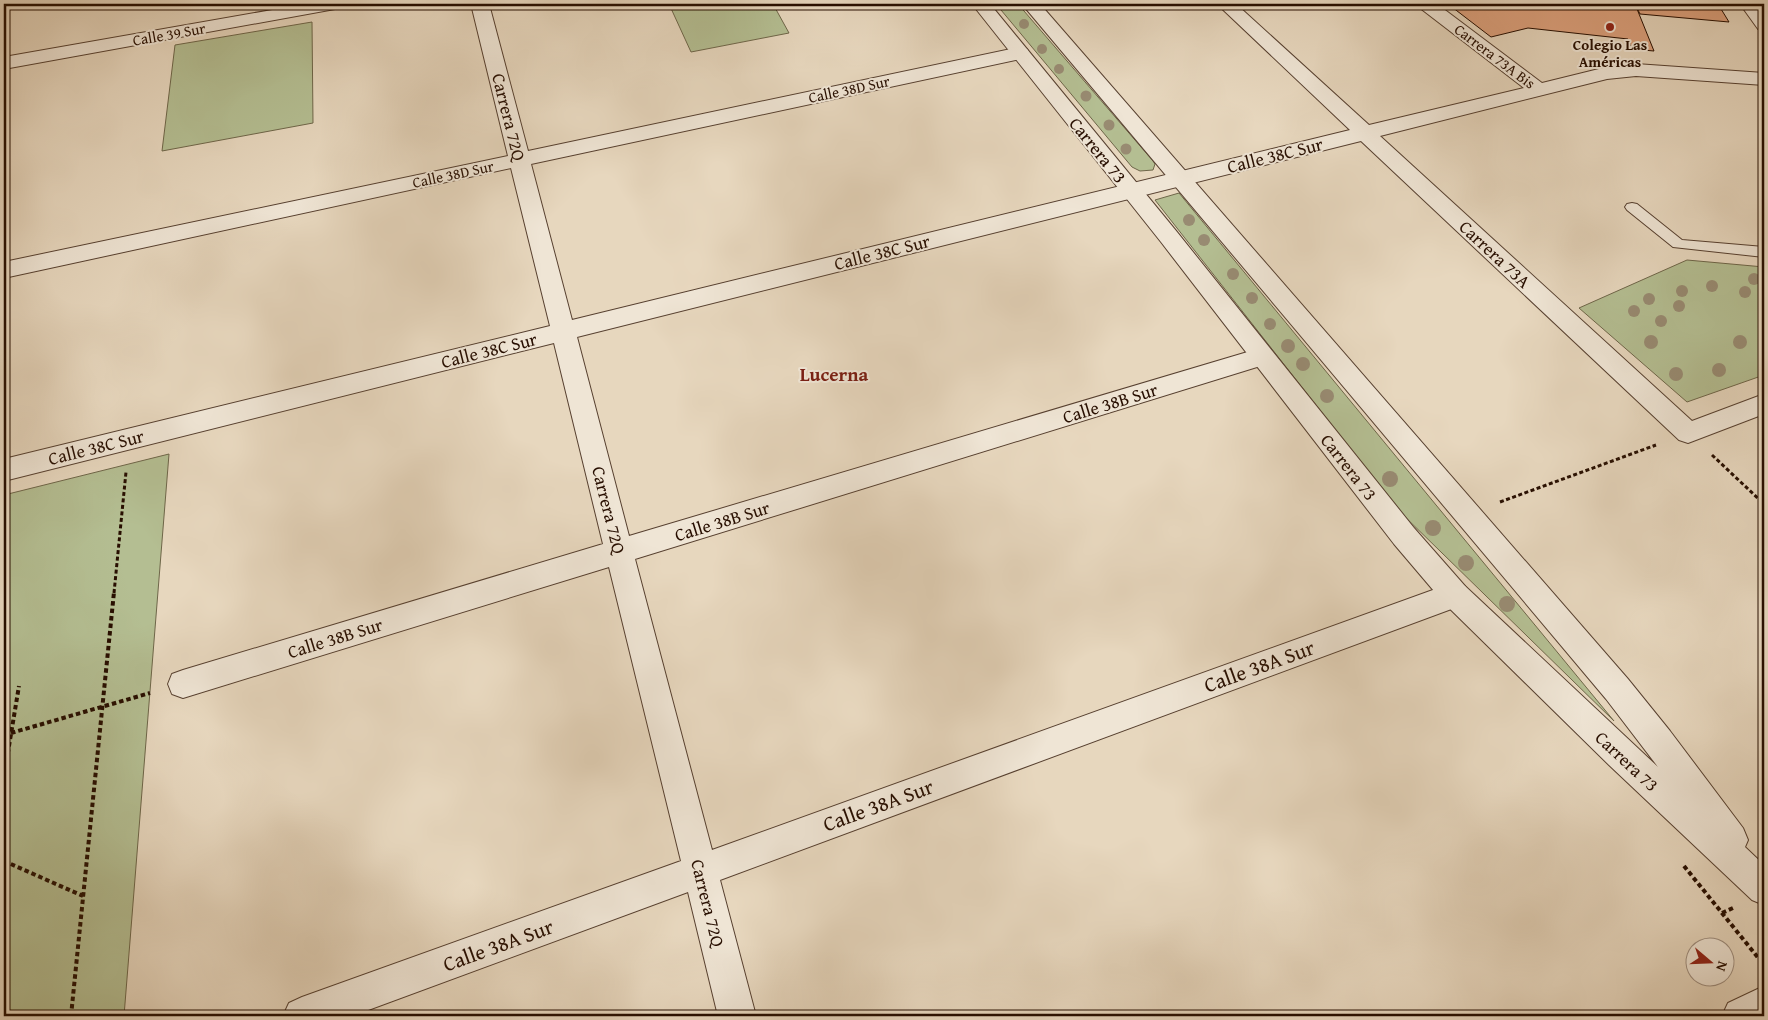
<svg xmlns="http://www.w3.org/2000/svg" width="1768" height="1020" font-family="'Gentium Book Plus',serif">
  <style>
    .green { fill: #b4be92; stroke: #6e6649 }
    .building { fill: #dca17d; stroke: #270e00 }
    .lines { fill: none; stroke-linecap: round; stroke-linejoin: round }
    .service-casing { stroke: #574030; stroke-width: 2 }
    .minor-casing { stroke: #574030; stroke-width: 2 }
    .tertiary-casing { stroke: #574030; stroke-width: 2 }
    .path-far1 { stroke: #270e00; stroke-width: 3; stroke-dasharray: 4 2.5; stroke-linecap: butt }
    .path { stroke: #270e00; stroke-width: 4; stroke-dasharray: 4.5 3; stroke-linecap: butt }
    .service { fill: #efe5d5; fill-rule: evenodd }
    .minor { fill: #efe5d5; fill-rule: evenodd }
    .tertiary { fill: #efe5d5; fill-rule: evenodd }
    .tree { fill: #988b72 }
    .poi-dot { fill: #8f2418; stroke: #efe5d5; stroke-width: 2 }
    .labels { text-anchor: middle; dominant-baseline: central; stroke-width: 4; stroke-linejoin: round; paint-order: stroke }
    .far-street-label { font-size: 15px; fill: #270e00; stroke: #efe5d5 }
    .far-poi-label { font-size: 15px; font-weight: bold; fill: #270e00; stroke: #efe5d5 }
    .street-label { font-size: 18px; fill: #270e00; stroke: #efe5d5 }
    .neighbourhood-label { font-size: 19px; font-weight: bold; fill: #7a1f14; stroke: #efe5d5 }
    .near-street-label { font-size: 21px; fill: #270e00; stroke: #efe5d5 }
  </style>
  <rect width="100%" height="100%" fill="#e7d7be"/>
  <filter id="stains"><feTurbulence type="fractalNoise" baseFrequency=".004" numOctaves="4"/><feColorMatrix values="0 0 0 0 .2 0 0 0 0 .09 0 0 0 0 .02 0 0 0 .5 -.17"/></filter>
  <radialGradient id="worn" r=".72"><stop offset=".6" stop-color="#630" stop-opacity="0"/><stop offset="1" stop-color="#630" stop-opacity=".3"/></radialGradient>
  <path class="green" d="M669,4H773L789,33L691,52Z
    M996,4H1018L1153,161L1155,164L1153,170L1140,171L1132,167Z
    M312,22L313,123L162,151L175,45Z
    M1179,193L1614,721L1399,511L1155,200Z
    M1687,260L1764,267V375L1687,402L1579,308Z
    M169,454L124,1016H4V495Z"/>
  <path class="building" d="M1448,4H1635L1654,51L1632,49L1628,39L1528,28L1491,37Z
    M1635,4H1718L1729,22L1640,14Z"/>
  <g class="lines">
    <defs>
      <path id="service" d="M1632,203L1637,204L1682,240L1764,247V257L1673,247L1627,210L1625,207L1627,204Z"/>
      <path id="minor" d="M306,4H344L341,8L335,9L4,69V57Z
        M471,4H489L528,151L1020,47L1027,49L1029,53L1027,57L1020,59L531,164L572,320L1350,130L1217,4H1236L1369,125L1524,88L1420,8L1417,4H1437L1542,83L1607,67L1636,64L1764,73V85L1636,76L1607,79L1380,136L1692,421L1764,394V414L1688,443L1679,440L1361,141L577,337L629,536L1261,348L1270,351L1273,357L1270,363L635,559L712,850L1455,582L1465,586L1470,595L1465,604L720,880L756,1016H718L688,892L352,1016H283L289,1003L302,997L681,861L609,567L183,698L172,694L168,684L172,674L183,670L603,544L554,343L4,481V459L550,326L511,168L4,278V262L508,156Z
        M1740,4H1758L1764,13V30L1758,29Z"/>
      <path id="tertiary" d="M972,4H990L1177,232L1414,528L1465,586L1658,767L1606,699L1022,4H1040L1628,679L1670,731L1743,828L1748,840L1745,847L1764,865V905L1752,900L1609,765L1445,604L1394,544L1161,242Z
        M1764,986V1016H1722L1728,1003Z"/>
    </defs>
    <use href="#service" class="service-casing"/>
    <use href="#minor" class="minor-casing"/>
    <use href="#tertiary" class="tertiary-casing"/>
    <path class="path-far1" d="M1712,455L1764,504
      M1500,502L1656,445
      M114,593L126,472"/>
    <path class="path" d="M11,733L150,693
      M4,776L19,686
      M4,861L83,896
      M1684,866L1764,965
      M1722,913L1733,908
      M71,1016L114,592"/>
    <use href="#service" class="service"/>
    <use href="#minor" class="minor"/>
    <use href="#tertiary" class="tertiary"/>
  </g>
  <g class="tree">
    <circle cx="1024" cy="24" r="5"/>
    <circle cx="1042" cy="49" r="5"/>
    <circle cx="1059" cy="69" r="5"/>
    <circle cx="1086" cy="96" r="5.5"/>
    <circle cx="1109" cy="125" r="5.5"/>
    <circle cx="1126" cy="149" r="5.5"/>
    <circle cx="1189" cy="220" r="6"/>
    <circle cx="1204" cy="240" r="6"/>
    <circle cx="1233" cy="274" r="6"/>
    <circle cx="1754" cy="279" r="6"/>
    <circle cx="1712" cy="286" r="6"/>
    <circle cx="1682" cy="291" r="6"/>
    <circle cx="1745" cy="292" r="6"/>
    <circle cx="1252" cy="298" r="6"/>
    <circle cx="1649" cy="299" r="6"/>
    <circle cx="1679" cy="306" r="6"/>
    <circle cx="1634" cy="311" r="6"/>
    <circle cx="1661" cy="321" r="6"/>
    <circle cx="1270" cy="324" r="6"/>
    <circle cx="1651" cy="342" r="7"/>
    <circle cx="1740" cy="342" r="7"/>
    <circle cx="1288" cy="346" r="7"/>
    <circle cx="1303" cy="364" r="7"/>
    <circle cx="1719" cy="370" r="7"/>
    <circle cx="1676" cy="374" r="7"/>
    <circle cx="1327" cy="396" r="7"/>
    <circle cx="1390" cy="479" r="8"/>
    <circle cx="1433" cy="528" r="8"/>
    <circle cx="1466" cy="563" r="8"/>
    <circle cx="1507" cy="604" r="8"/>
  </g>
  <circle class="poi-dot" cx="1610" cy="27" r="5"/>
  <g class="labels">
    <g class="far-street-label">
      <text transform="translate(169 34) rotate(-10)">Calle 39 Sur</text>
      <text transform="translate(1495 56) rotate(37)">Carrera 73A Bis</text>
      <text transform="translate(849 89) rotate(-12)">Calle 38D Sur</text>
      <text transform="translate(453 174) rotate(-12)">Calle 38D Sur</text>
    </g>
    <g class="far-poi-label">
      <text x="1610" y="44">Colegio Las<tspan x="1610" dy="17">Américas</tspan></text>
    </g>
    <g class="street-label">
      <text transform="translate(509 117) rotate(76)">Carrera 72Q</text>
      <text transform="translate(1098 150) rotate(51)">Carrera 73</text>
      <text transform="translate(1275 155) rotate(-14)">Calle 38C Sur</text>
      <text transform="translate(882 252) rotate(-14)">Calle 38C Sur</text>
      <text transform="translate(1495 254) rotate(43)">Carrera 73A</text>
      <text transform="translate(489 350) rotate(-14)">Calle 38C Sur</text>
      <text transform="translate(1110 403) rotate(-17)">Calle 38B Sur</text>
      <text transform="translate(96 447) rotate(-14)">Calle 38C Sur</text>
      <text transform="translate(1349 467) rotate(52)">Carrera 73</text>
      <text transform="translate(609 510) rotate(76)">Carrera 72Q</text>
      <text transform="translate(722 521) rotate(-17)">Calle 38B Sur</text>
      <text transform="translate(335 638) rotate(-17)">Calle 38B Sur</text>
      <text transform="translate(1627 761) rotate(43)">Carrera 73</text>
      <text transform="translate(708 903) rotate(76)">Carrera 72Q</text>
    </g>
    <g class="neighbourhood-label">
      <text x="834" y="374">Lucerna</text>
    </g>
    <g class="near-street-label">
      <text transform="translate(1259 666) rotate(-20)">Calle 38A Sur</text>
      <text transform="translate(878 805) rotate(-20)">Calle 38A Sur</text>
      <text transform="translate(498 945) rotate(-20)">Calle 38A Sur</text>
    </g>
  </g>
  <rect width="1768" height="1020" fill="none" stroke="#e7d7be" stroke-width="20"/>
  <rect x="5" y="5" width="1758" height="1010" fill="none" stroke="#270e00" stroke-width="2.5"/>
  <rect x="10" y="10" width="1748" height="1000" fill="none" stroke="#270e00"/>
  <g transform="translate(1710 962) rotate(109)"><circle r="24" fill="#efe5d5" stroke="#9f8f80"/>
  <path d="M0-4L9 19L0 12L-9 19Z" fill="#8f2418"/>
  <text y="-8" font-size="14" font-weight="bold" text-anchor="middle" fill="#270e00">N</text>
  </g>
  <rect width="100%" height="100%" filter="url(#stains)"/>
  <rect width="100%" height="100%" fill="url(#worn)"/>
</svg>
